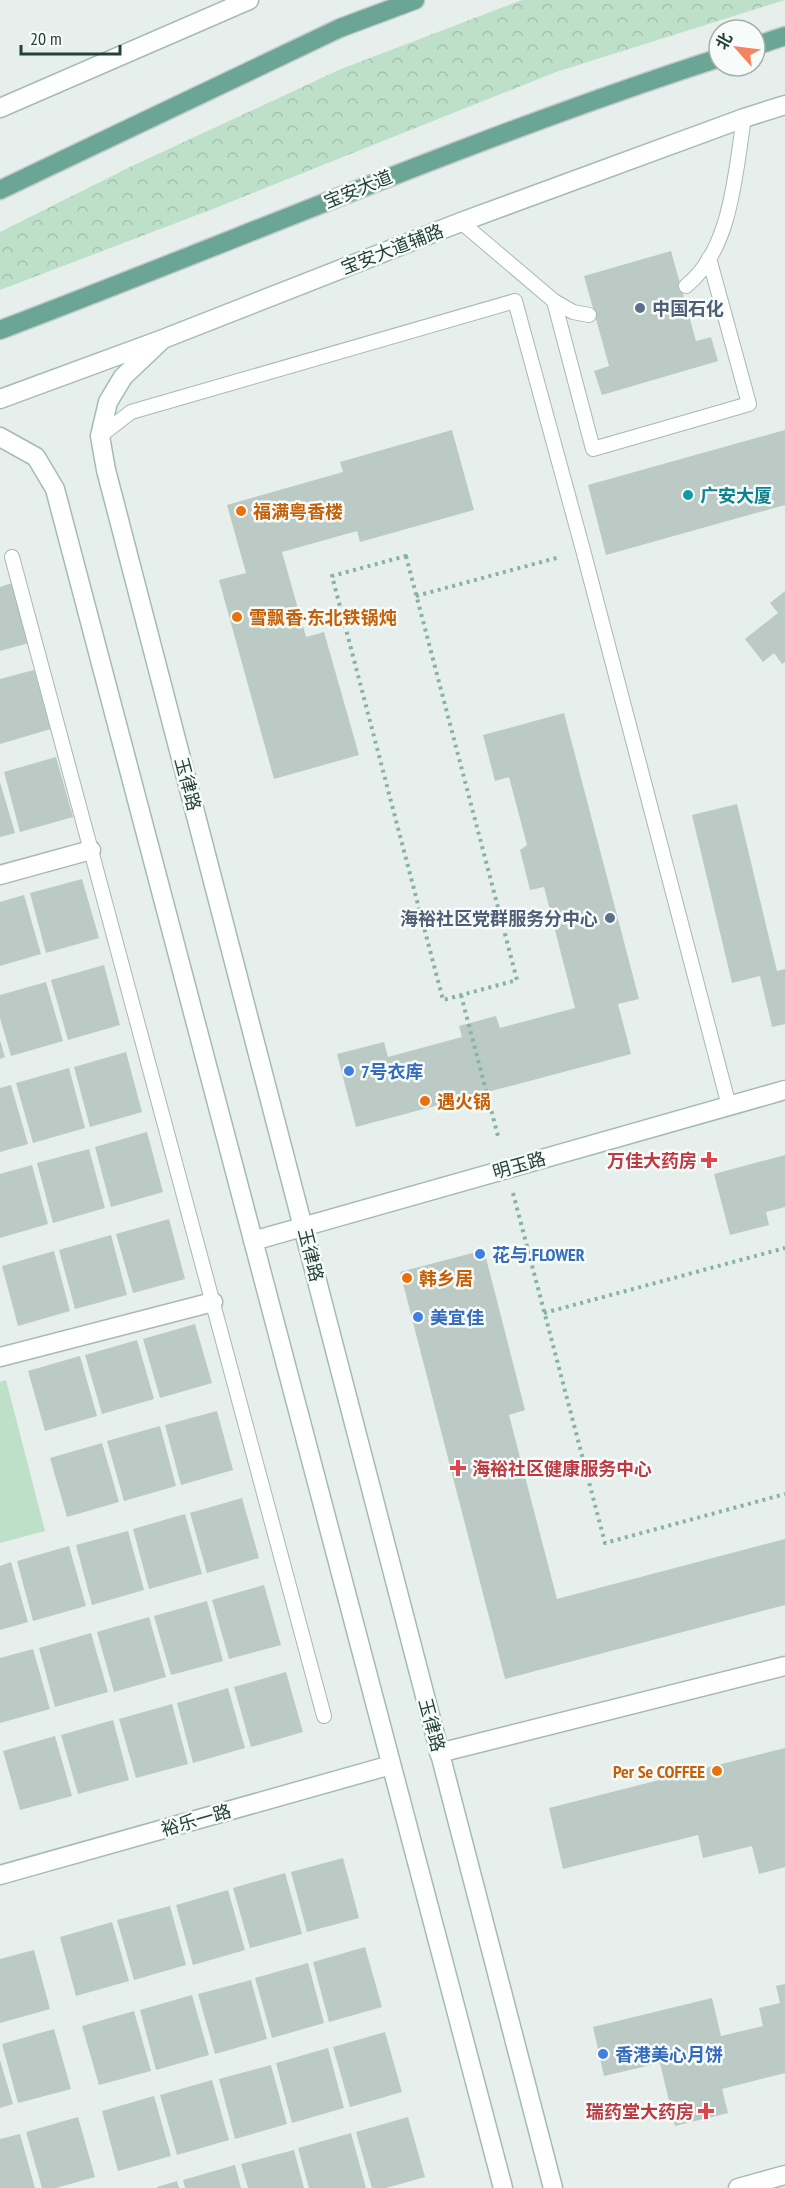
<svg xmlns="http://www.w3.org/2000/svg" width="785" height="2188" font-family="'PT Sans Narrow','Noto Sans SC',sans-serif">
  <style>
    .forest { fill: url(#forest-crowns) }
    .green { fill: #bfe0c8 }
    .building { fill: #bbcac4 }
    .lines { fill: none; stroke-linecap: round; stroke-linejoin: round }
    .lane-casing { stroke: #a8b8b2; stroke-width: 16 }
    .street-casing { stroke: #a8b8b2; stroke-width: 21 }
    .secondary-casing { stroke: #a4bbb3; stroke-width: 21 }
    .primary-casing { stroke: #c2cac8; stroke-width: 21 }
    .path { stroke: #86b3a5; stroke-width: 4; stroke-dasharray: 3 4.5; stroke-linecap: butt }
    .lane { stroke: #fff; stroke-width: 14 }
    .street { stroke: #fff; stroke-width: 18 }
    .secondary { stroke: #fff; stroke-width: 18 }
    .primary { stroke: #6aa596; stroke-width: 18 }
    .service-dot { fill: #5c6f8a; stroke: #f7fbf9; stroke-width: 2 }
    .culture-dot { fill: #0f9aa8; stroke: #f7fbf9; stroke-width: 2 }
    .food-dot { fill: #e8710a; stroke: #f7fbf9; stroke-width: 2 }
    .shop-dot { fill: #3f7fe0; stroke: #f7fbf9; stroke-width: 2 }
    .health-dot { fill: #e0444e; stroke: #f7fbf9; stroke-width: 2 }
    .labels { text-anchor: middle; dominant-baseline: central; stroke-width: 5; stroke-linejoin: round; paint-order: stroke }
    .street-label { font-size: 18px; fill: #24423a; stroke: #f7fbf9 }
    .service-label { font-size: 18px; font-weight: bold; fill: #4e5e75; stroke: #f7fbf9; text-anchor: start }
    .culture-label { font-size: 18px; font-weight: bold; fill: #0d838f; stroke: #f7fbf9; text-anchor: start }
    .food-label { font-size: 18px; font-weight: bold; fill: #c56008; stroke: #f7fbf9; text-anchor: start }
    .shop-label { font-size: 18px; font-weight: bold; fill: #366cbe; stroke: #f7fbf9; text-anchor: start }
    .health-label { font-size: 18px; font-weight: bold; fill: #be3a42; stroke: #f7fbf9; text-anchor: end }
  </style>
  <defs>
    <pattern id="forest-crowns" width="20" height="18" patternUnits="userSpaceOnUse" patternTransform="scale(1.5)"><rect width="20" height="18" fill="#bfe0c8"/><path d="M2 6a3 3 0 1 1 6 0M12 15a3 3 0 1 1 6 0" fill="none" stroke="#a4c1ad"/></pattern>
  </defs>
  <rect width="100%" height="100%" fill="#e6efeb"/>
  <path class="forest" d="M522,0H785L556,72L218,207L0,290V232L132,166L341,69Z"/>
  <path class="green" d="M6,1380L45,1531L0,1543V1382Z"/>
  <path class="building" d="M671,251L696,341L711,337L718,361L602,395L594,371L609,366L584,276Z
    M452,430L474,510L360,542L357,531L282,552L306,637L324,632L359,755L274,779L219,580L246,573L227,505L343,472L340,462Z
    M785,430V505L606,555L588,485Z
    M12,583L29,643L0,651V587Z
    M785,591V662L782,664L774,653L763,662L745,639L778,613L770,603Z
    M34,670L51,729L0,744V679Z
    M564,713L639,999L618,1004L631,1054L356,1127L337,1054L384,1042L388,1057L462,1037L459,1026L496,1016L500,1028L575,1008L544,887L530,890L520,850L527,845L509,777L495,781L483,735Z
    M56,757L73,817L20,832L4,772Z
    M0,782L15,833L0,837Z
    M737,804L777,971L785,969V1024L772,1027L760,976L732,983L692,815Z
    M82,879L99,938L46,953L30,893Z
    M24,895L41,954L0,966V902Z
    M104,965L120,1025L68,1040L51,980Z
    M46,982L63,1041L11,1056L0,1018V995Z
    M0,1040L5,1057L0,1059Z
    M126,1052L142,1112L90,1127L74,1067Z
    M69,1068L85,1128L33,1143L16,1083Z
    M11,1085L28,1144L0,1152V1088Z
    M147,1132L163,1192L111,1207L95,1147Z
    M89,1149L105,1208L53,1223L37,1163Z
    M785,1155V1207L766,1212L769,1225L730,1235L714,1174Z
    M32,1165L48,1224L0,1238V1174Z
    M169,1219L185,1279L133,1293L116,1234Z
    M111,1235L127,1295L75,1309L59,1250Z
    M484,1250L525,1410L509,1415L557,1599L785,1539V1605L505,1679L400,1272Z
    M54,1251L70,1311L18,1326L2,1266Z
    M195,1324L212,1383L160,1398L143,1339Z
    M137,1340L154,1399L102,1414L85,1355Z
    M80,1356L97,1416L45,1431L28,1371Z
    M217,1411L233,1470L181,1485L165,1425Z
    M160,1426L176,1486L124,1501L107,1441Z
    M102,1443L119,1502L67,1517L50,1458Z
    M242,1498L259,1558L207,1573L190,1513Z
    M185,1514L202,1574L149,1589L133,1529Z
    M128,1531L144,1590L92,1605L76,1545Z
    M69,1546L86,1606L33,1621L17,1561Z
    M11,1562L28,1622L0,1630V1566Z
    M264,1585L281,1645L229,1659L212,1600Z
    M207,1601L223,1661L171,1675L154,1616Z
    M149,1617L166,1677L114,1692L97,1632Z
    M91,1633L108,1692L55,1707L39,1648Z
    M33,1649L50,1709L0,1723V1658Z
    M286,1672L303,1732L251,1747L234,1687Z
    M228,1688L245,1748L193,1763L177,1703Z
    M172,1704L188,1764L136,1778L119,1719Z
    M113,1720L129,1780L78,1794L61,1735Z
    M55,1736L72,1796L20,1810L3,1751Z
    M785,1748V1867L759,1874L752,1846L703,1858L698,1835L563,1869L549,1808Z
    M343,1858L359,1918L307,1932L291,1872Z
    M285,1873L302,1934L250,1948L233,1888Z
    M228,1890L245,1950L193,1965L176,1905Z
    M170,1906L186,1965L134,1980L117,1920Z
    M112,1922L129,1981L76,1996L60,1937Z
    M365,1947L382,2007L329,2022L313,1962Z
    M34,1950L50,2009L0,2023V1959Z
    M308,1963L324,2023L272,2038L255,1978Z
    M251,1980L267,2039L215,2054L198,1994Z
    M785,1984V2073L722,2089L728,2113L675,2126L660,2063L604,2076L593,2027L712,1998L721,2036L763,2026L759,2008L780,2003L776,1986Z
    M192,1995L209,2055L156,2070L140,2010Z
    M134,2011L151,2071L99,2085L82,2026Z
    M54,2029L71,2089L18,2103L2,2044Z
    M385,2032L402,2092L350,2107L333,2047Z
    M328,2048L344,2108L292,2123L276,2063Z
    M0,2060L13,2104L0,2108Z
    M271,2065L287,2124L235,2139L219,2079Z
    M212,2080L229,2140L177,2155L160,2095Z
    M154,2096L171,2156L118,2171L102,2111Z
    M78,2117L95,2177L56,2188H42L26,2132Z
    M408,2117L425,2177L386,2188H372L356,2132Z
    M351,2133L366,2188H309L298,2148Z
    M20,2134L35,2188H0V2139Z
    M294,2150L304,2188H248L241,2164Z
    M235,2165L241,2188H185L183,2180Z
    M177,2181L179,2188H157V2187Z"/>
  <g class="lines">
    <defs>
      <path id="lane" d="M461,222L554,301L573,312L589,315
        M686,286C732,249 735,173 744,118
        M554,301L593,449L749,404L709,258
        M100,436L131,412L515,301L583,550L729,1106
        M12,557L324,1716"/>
      <path id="street" d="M0,875L91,850
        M0,1357L213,1302
        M439,1753L785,1666"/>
      <path id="secondary" d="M0,108L249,0
        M163,339L123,377L108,402L100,436L106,470L553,2188
        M0,399L163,339L461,222L744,118L785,105
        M0,437L36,457L55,489L503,2188
        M253,1241L785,1090
        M0,1875L391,1765
        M738,2188L785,2175"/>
      <path id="primary" d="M755,46L785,36
        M0,190L340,28L415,0
        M0,330C240,239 475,137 719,58"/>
    </defs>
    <use href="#lane" class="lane-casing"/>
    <use href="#street" class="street-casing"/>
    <use href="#secondary" class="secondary-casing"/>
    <use href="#primary" class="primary-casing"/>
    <path class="path" d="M406,556L517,980L443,1000L332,576Z
      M416,596L560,557
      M461,995L499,1140
      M513,1193L605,1543L785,1494
      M544,1313L785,1248"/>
    <use href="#lane" class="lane"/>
    <use href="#street" class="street"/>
    <use href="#secondary" class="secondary"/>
    <use href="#primary" class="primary"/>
  </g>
  <g class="service-dot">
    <circle cx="640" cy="308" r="6"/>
    <circle cx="610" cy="918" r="6"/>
  </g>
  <circle class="culture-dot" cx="688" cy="495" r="6"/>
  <g class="food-dot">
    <circle cx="241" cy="511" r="6"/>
    <circle cx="237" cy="617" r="6"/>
    <circle cx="425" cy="1101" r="6"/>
    <circle cx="407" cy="1278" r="6"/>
    <circle cx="717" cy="1771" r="6"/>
  </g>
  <g class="shop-dot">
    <circle cx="349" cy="1071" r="6"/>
    <circle cx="480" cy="1254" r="6"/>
    <circle cx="418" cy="1317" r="6"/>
    <circle cx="603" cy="2054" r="6"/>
  </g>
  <g class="health-dot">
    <path d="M706 1151h6v6h6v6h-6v6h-6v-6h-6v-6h6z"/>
    <path d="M455 1459h6v6h6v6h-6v6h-6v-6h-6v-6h6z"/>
    <path d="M703 2102h6v6h6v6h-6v6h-6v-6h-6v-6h6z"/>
  </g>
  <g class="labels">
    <g class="street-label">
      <text transform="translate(358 189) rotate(-22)">宝安大道</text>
      <text transform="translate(392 249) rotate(-21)">宝安大道辅路</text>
      <text transform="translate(188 784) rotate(75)">玉律路</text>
      <text transform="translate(519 1165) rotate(-16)">明玉路</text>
      <text transform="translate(311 1255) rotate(76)">玉律路</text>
      <text transform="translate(432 1725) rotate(75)">玉律路</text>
      <text transform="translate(196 1820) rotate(-16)">裕乐一路</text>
    </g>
    <g class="service-label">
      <text x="652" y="308">中国石化</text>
      <text x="598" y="918" text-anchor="end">海裕社区党群服务分中心</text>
    </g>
    <g class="culture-label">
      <text x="700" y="495">广安大厦</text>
    </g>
    <g class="food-label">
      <text x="253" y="511">福满粤香楼</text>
      <text x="249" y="617">雪飘香·东北铁锅炖</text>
      <text x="437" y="1101">遇火锅</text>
      <text x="419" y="1278">韩乡居</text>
      <text x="705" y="1771" text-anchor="end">Per Se COFFEE</text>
    </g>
    <g class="shop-label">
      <text x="361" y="1071">7号衣库</text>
      <text x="492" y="1254">花与.FLOWER</text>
      <text x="430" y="1317">美宜佳</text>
      <text x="615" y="2054">香港美心月饼</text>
    </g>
    <g class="health-label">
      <text x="697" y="1160">万佳大药房</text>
      <text x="472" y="1468" text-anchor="start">海裕社区健康服务中心</text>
      <text x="694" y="2111">瑞药堂大药房</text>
    </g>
  </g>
  <g transform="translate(737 48) rotate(298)"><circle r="28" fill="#f7fbf9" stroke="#a3b1ad" stroke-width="1.5"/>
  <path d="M0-4.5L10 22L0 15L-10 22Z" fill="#f4845f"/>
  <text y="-9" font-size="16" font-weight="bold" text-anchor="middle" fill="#24423a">北</text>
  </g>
  <path d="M21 45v9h99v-9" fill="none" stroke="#24423a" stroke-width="3"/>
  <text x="30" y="45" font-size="18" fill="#24423a" stroke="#f7fbf9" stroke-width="4.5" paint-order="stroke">20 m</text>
</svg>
